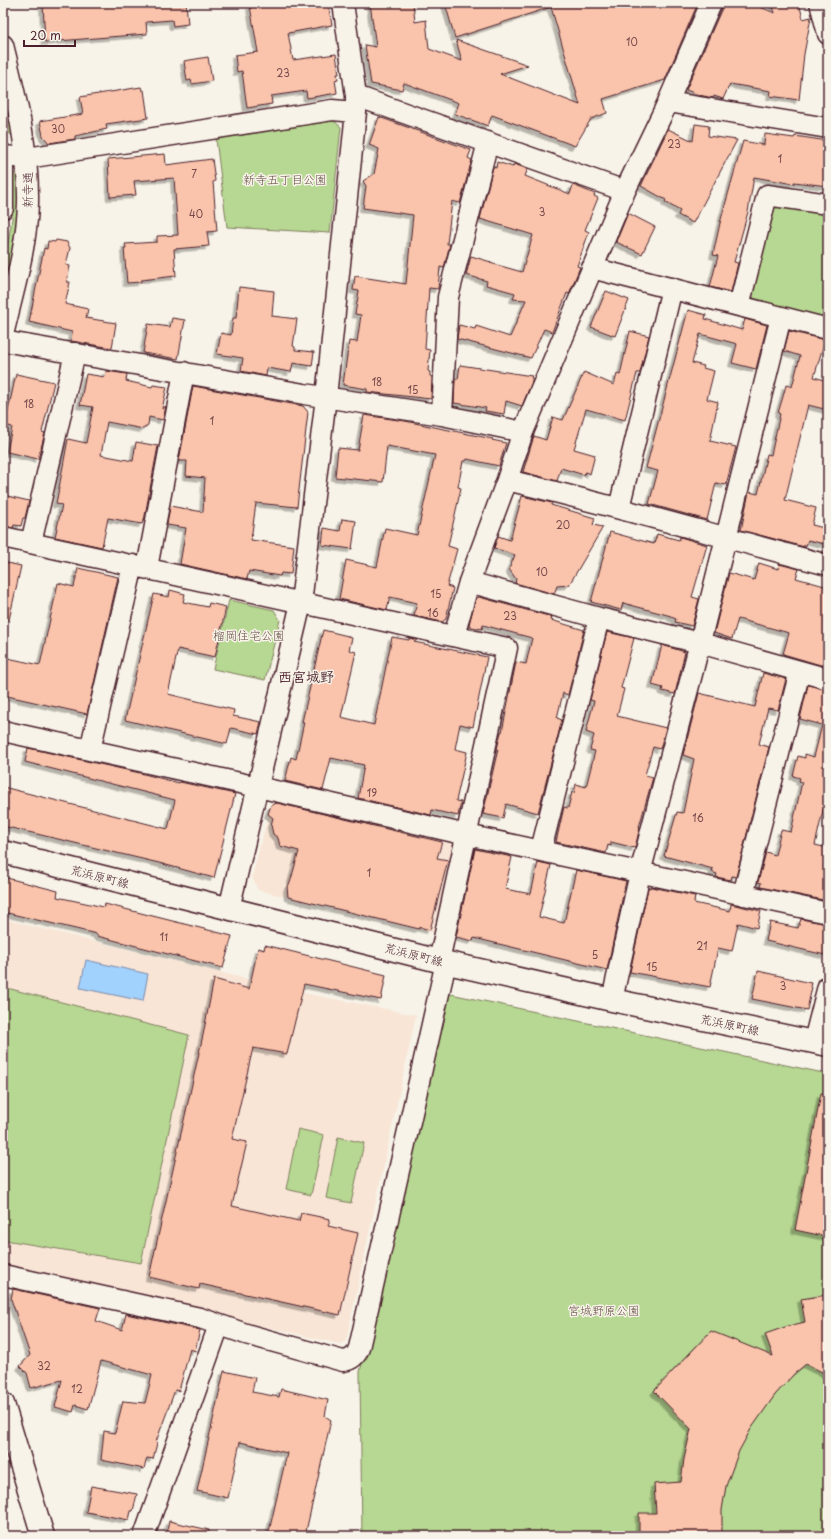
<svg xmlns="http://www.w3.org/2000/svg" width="831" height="1539" font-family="'Playpen Sans','Klee One',sans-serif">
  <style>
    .built { fill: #f8e5d6 }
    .green { fill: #b6d892; stroke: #807c5e }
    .water { fill: #a1d1fd; stroke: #7e8aa9 }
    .building { fill: #f9c4ab; stroke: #4a1f2b; filter: url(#shadow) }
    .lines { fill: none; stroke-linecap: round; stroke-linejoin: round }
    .minor-casing { stroke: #4a1f2b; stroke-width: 23 }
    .major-casing { stroke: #4a1f2b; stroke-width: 25 }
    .minor { stroke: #f7f3e8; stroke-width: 20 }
    .major { stroke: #f7f3e8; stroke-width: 22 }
    .labels { text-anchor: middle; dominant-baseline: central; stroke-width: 3; stroke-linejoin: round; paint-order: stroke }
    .number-label { font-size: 10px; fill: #76484b }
    .park-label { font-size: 12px; fill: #654d45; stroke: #f7f3e8 }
    .street-label { font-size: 12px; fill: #4a1f2b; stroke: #f7f3e8 }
    .quarter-label { font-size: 14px; font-weight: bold; fill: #4a1f2b; stroke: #f7f3e8 }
  </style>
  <defs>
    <filter id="shadow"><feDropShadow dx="-3.5" dy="3.5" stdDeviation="0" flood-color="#0004"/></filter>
  </defs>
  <rect width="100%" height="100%" fill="#f7f3e8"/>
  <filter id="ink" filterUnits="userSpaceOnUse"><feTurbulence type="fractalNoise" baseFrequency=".025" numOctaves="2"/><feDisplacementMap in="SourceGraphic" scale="8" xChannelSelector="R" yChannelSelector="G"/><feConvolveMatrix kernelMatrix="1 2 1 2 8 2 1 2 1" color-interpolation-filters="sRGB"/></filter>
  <g filter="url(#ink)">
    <path class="built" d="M273,796L454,839L433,933L258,890L252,877Z
      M3,919L309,994L416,1015L346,1341L339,1344L3,1265Z"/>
    <path class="green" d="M3,83L13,134L12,136L9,133L3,106Z
      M334,121L341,127L330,233L227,227L216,139Z
      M14,173L18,174V219L15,244L3,299V270L12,219L13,175Z
      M780,204L828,212V320L756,302L750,292L770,211Z
      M229,600L274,610L280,620L265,680L213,669Z
      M3,987L189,1035L141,1263L5,1240L3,1232Z
      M446,993L828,1074V1536H362L360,1372Z
      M298,1129L324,1135L311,1195L286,1189Z
      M338,1137L364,1143L351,1203L326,1198Z"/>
    <path class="water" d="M86,960L148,974L143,1001L80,988Z"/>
    <path class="building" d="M43,3H186L188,24L173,26L172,20L146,22L147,34L45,42Z
      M270,3H328L332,25L288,33L293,60L336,54L339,74H337L338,79L335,80L337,93L307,98L306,91L271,96L272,104L247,108L242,71L237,72L235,55L258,52L250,6Z
      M370,3H413L415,22L426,20L429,49L462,61L456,40L528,65L500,74L580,105L551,7L455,38L445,3H698L665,80L603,99L607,113L591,119L575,146L492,115L488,126L455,114L459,103L404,83L402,90L371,84L365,45L376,47Z
      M722,3H750L775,13L772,3H799L803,19L811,17L804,54L799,100L770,96L771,91L730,84L723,99L714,96L713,98L699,95L686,90L722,8Z
      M208,57L212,81L192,84L191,80L187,81L184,61Z
      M141,87L142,90H144L148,118L106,124L107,129L75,136V139L49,143L43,136L40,121L83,114L80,97Z
      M379,117L471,150L468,158L472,160L460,203L452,201L447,244H450L444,268L440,267L438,289L429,288L425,349L430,350L428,371L430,372V376L432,377L431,399L367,392V389L343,385L349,341L357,342L361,315L355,314L359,291L353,290L355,276L406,284L413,215L363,208L366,186L363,181L374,174L379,149L369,145Z
      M695,124L709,126L708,136L737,140L693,223L678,215L680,211L665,202L666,200L641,186L668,129L693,141Z
      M765,134L794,138L795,136L828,141V186L794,182V184L754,177L748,212L734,262L738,263L731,292L710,287L718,256L713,255L720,223L743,141L764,145Z
      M165,154L166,165L212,159L215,181L213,182L217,231L207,232L209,246L174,249L176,276L141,280V282L127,283L124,248H126L125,244L157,242V236L178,235L174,178L134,181L136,195L110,197L108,159Z
      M497,162L513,167L514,164L528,169L525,176L570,194L573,185L595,194L594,196L598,198L585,230L589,232L577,266L580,267L569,294L567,293L552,332L544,329L531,358L457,339L459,325L475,329L476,326L510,337L526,300L513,299L515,293L486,285L487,281L466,275L471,256L491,262L490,263L522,272L533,235L480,219L493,167L496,168Z
      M628,213L655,227L642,254L616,242Z
      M56,240L67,242L70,248L66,265L70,266L67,282H70L65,304L88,309L86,318L116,323L112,348L71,341L72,332L29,322L44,248L47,249L48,241L55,242Z
      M239,287L274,291L272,316L297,319L293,346L295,347V350L314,352L312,366L293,363L291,372L267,368L266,376L241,371L243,358L217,354L221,333L231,335L233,318H236Z
      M606,291L629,300L615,336L591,327Z
      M688,310L706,315L705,319L742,330L745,319L767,325L756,369L732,363L737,344L700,334L692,363L704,366L703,368L714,371L707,399L718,402L710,441L736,447L726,485L716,483L707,520L649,504L658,471L646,468Z
      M172,318L185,320L178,359L143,353L148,324L170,327Z
      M630,331L649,336L640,373H637L625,420L586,409L574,449L595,455L590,474L585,472L584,475L561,468L557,481L523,472L534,436L546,440L553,417L563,420L584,372L614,385L617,374L620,375Z
      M789,331L825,340L814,377L828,381V410L808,405L785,500L816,508L812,525L828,529V545L808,540L806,546L804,545V547L741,530L749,492L758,494L767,454L771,455L780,414L778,413L784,393L786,385L792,387L800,356L784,351Z
      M460,365L532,376L531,378L533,379L522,406L506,401L504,414L485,411L486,408L454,403L455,379H458Z
      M106,371L127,374L126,381L152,387L153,385L167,387L162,409L166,406L163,420L149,417L148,425L143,429L107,422L101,455L133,461L136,442L158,446L144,521H143L142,524L108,518L102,547L55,537L62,505L56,504L68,439L86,443L93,407L80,405L86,374L105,377Z
      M16,374L54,382L42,432L45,433L38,459L7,452L12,427L5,425Z
      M193,386L303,406L308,412L297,507L256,503L251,540L294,546L291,574L281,573L280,576L249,571L247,579L180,564L186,528L167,525L170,506L203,512L205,478L186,476L187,461H179Z
      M364,415L405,421L493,439L492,440L506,443L499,466L467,459L466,461H463L458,487L461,488L448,546L457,549L447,586L453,588L446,619L442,622L414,616L417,603L390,597L387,610L339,599L346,560L377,567L385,528L417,535L435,455L387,446L383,482L335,477L338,448L358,450Z
      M3,495L29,501L25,518H23L21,526L14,525L13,528L3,526Z
      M522,496L552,503L551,505L595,518L593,525L603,527L569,585L557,586L554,594L515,583L516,579L509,569L515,555L494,548L498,536L510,540Z
      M342,519L356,521L352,549L322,545L324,528L340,531Z
      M610,532L654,544L657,534L679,540L680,537L707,545L692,597L699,599L692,626L675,622L676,619L671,617V616L623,603L621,610L591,602Z
      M3,562L21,566L9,620L3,619Z
      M759,563L778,569L779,564L799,569L796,578L828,587V648L824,666L783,654L789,633L738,619L732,639L714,633L729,573L754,580Z
      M78,568L118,577L87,714L3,695V657L40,665L58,583L74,587Z
      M170,590L185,594L183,602L208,607L209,603L226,607L215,657L178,649L168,694L234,710L233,716L261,722L258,734L231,728L227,744L125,720L154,594L169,597Z
      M479,597L552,617L551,620L584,630L568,695L563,693L557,718L562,720L538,813L506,804L503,818L483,814L498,749H497L501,732H502L516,662L526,664L532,638L483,625L482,629L471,627L469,624L476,598Z
      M323,630L348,636V637L352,638L349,650L356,652L341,717L374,725L392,637L409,640V638L417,640L414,642L487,657L473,727L460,724L455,749L467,752L456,801L461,802L458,816L432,810L431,815L358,798L364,765L331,758L323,790L285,781L291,757L296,759L304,722H302Z
      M607,632L634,638L621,688L624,689L617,716L666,728L660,749L653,747L645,775L653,777L639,827H640L635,848L611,842V846L608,845L606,853L556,842L564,807L568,808L572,792L574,793L576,784L586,787L595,751L590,750L594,735L586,732L594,701L590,700Z
      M662,645L685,652L675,694L662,691L663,688L652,685Z
      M763,673L786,679L778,710L768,708L759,744L769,747L736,877L732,876L731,880L716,877L717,874L712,872L713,869L664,856L677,812L683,813L694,759L683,755L699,693L755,707Z
      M808,685L828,690V789L815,845L828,848V901L760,887L761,883L758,882L766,852L775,855L781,830L791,832L802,782L799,781L800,778L793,776L798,756L805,758V754L814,757L822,725L800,719Z
      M28,748L140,773L179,783L180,782L235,794L214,878L159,863L3,826V787L168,829L175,800L25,762Z
      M277,803L442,842L437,858L448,860L430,930L419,927V929L288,897L287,887L290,883L299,851L280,846L278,838L273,834L271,825L273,818L268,814L271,805Z
      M475,849L512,857L505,889L531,894L538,862L551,865L539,917L564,923L576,870L626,881L607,970L474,938L473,941L456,937Z
      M3,877L58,891L57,897L104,907L105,904L232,936L223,968L97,936V934L3,912Z
      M652,887L695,896L694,903L730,911L731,904L761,911L757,928L738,923L732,951L718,948L710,987L630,972L648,888Z
      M801,919L828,924V940L825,955L766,941L770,922L798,928Z
      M265,945L386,975L381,1000L304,984L287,1054L253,1048L232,1139L247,1142L232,1206L299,1221L301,1213L330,1219L328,1226L358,1233L340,1315L200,1284L199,1289L149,1277L203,1035L214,979L249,989L258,948L264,950Z
      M758,971L811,983L810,987H812L807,1010L752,999Z
      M821,1093L828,1094V1237L795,1230Z
      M13,1289L100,1308L96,1321L122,1330L126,1314L200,1330L195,1351L190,1349L179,1391L175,1390L156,1442L157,1443L153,1459L147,1458L144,1469L101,1460L104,1431L115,1433L123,1401L145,1403L152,1375L101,1361L88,1409L75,1405L73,1412L55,1407L62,1380L31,1388L27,1373L20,1366L30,1355L11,1299Z
      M827,1295L828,1303V1375L806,1364L794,1374L775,1395L751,1429L739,1451L726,1486L722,1510V1536H639V1513H656L654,1484L681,1482L684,1459L691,1429L654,1391L711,1331L773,1356L765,1334L788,1326L805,1322L801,1299Z
      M224,1371L255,1378L252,1392L279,1397L281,1389L328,1400L325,1416L331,1420L305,1536H268L287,1453L240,1442L228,1498L197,1491Z
      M91,1486L137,1494L133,1511H131L129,1520L86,1512Z
      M169,1521L209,1530V1536H166Z"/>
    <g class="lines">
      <defs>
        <path id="minor" d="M820,3L828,34
          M3,45C16,97 29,149 28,203C27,247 13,292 3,335
          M356,96L625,191
          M668,102L828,128
          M3,154V208
          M3,156L27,158L332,110L356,112
          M592,268L828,329
          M739,306L767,195L828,204
          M3,341L304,394L442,415L523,432
          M442,415L448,297L488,142
          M507,480C615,506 721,537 828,565
          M619,508L672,288
          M3,537L507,648L439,961
          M31,543L75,353
          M147,568L184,372
          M469,582L599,618L700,643L828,679
          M454,636L469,582L507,480L523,432L625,191L668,102L711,3
          M3,731L258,787L467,835L828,913
          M90,750L133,565
          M541,850L599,618
          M743,895L800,671
          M229,909L301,603L326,397L356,112V96L343,3
          M612,1000L640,873L693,670L781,317
          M814,1041L828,986
          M3,1275L200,1318L246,1334L343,1361C352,1360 356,1356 359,1348L446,962
          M144,1536L219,1325"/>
        <path id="major" d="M3,852L439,961L612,1000L828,1045
          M3,1404L43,1536"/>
      </defs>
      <use href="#minor" class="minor-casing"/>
      <use href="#major" class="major-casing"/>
      <use href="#minor" class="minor"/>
      <use href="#major" class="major"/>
    </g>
  </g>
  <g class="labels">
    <g class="number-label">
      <text x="632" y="41">10</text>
      <text x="283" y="72">23</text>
      <text x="58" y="128">30</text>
      <text x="674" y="143">23</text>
      <text x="780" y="158">1</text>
      <text x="194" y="173">7</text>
      <text x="542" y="211">3</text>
      <text x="196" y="213">40</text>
      <text x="377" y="381">18</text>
      <text x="413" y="389">15</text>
      <text x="29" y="403">18</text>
      <text x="212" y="420">1</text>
      <text x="563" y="524">20</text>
      <text x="542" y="571">10</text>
      <text x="436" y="593">15</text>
      <text x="433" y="612">16</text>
      <text x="510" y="615">23</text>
      <text x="372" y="792">19</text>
      <text x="698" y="817">16</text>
      <text x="369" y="872">1</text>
      <text x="164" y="936">11</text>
      <text x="702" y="945">21</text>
      <text x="595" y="954">5</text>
      <text x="652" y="966">15</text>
      <text x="783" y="985">3</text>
      <text x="44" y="1365">32</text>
      <text x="77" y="1388">12</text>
    </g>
    <g class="park-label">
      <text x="285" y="179">新寺五丁目公園</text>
      <text x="249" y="635">榴岡住宅公園</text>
      <text x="604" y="1310">宮城野原公園</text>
    </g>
    <g class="street-label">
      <text transform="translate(27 190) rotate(-90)">新寺通</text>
      <text transform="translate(100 876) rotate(14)">荒浜原町線</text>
      <text transform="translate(414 954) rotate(14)">荒浜原町線</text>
      <text transform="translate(730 1024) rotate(12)">荒浜原町線</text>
    </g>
    <g class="quarter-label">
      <text x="306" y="676">西宮城野</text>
    </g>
  </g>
  <rect width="831" height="1539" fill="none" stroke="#f7f3e8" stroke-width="16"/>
  <rect x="8" y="8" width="815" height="1523" fill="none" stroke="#4a1f2b" stroke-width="1.5" filter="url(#ink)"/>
  <path d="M24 40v6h51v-6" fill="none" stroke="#4a1f2b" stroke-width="2"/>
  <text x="30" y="40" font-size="12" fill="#4a1f2b" stroke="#f7f3e8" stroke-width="3" paint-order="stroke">20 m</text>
</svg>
